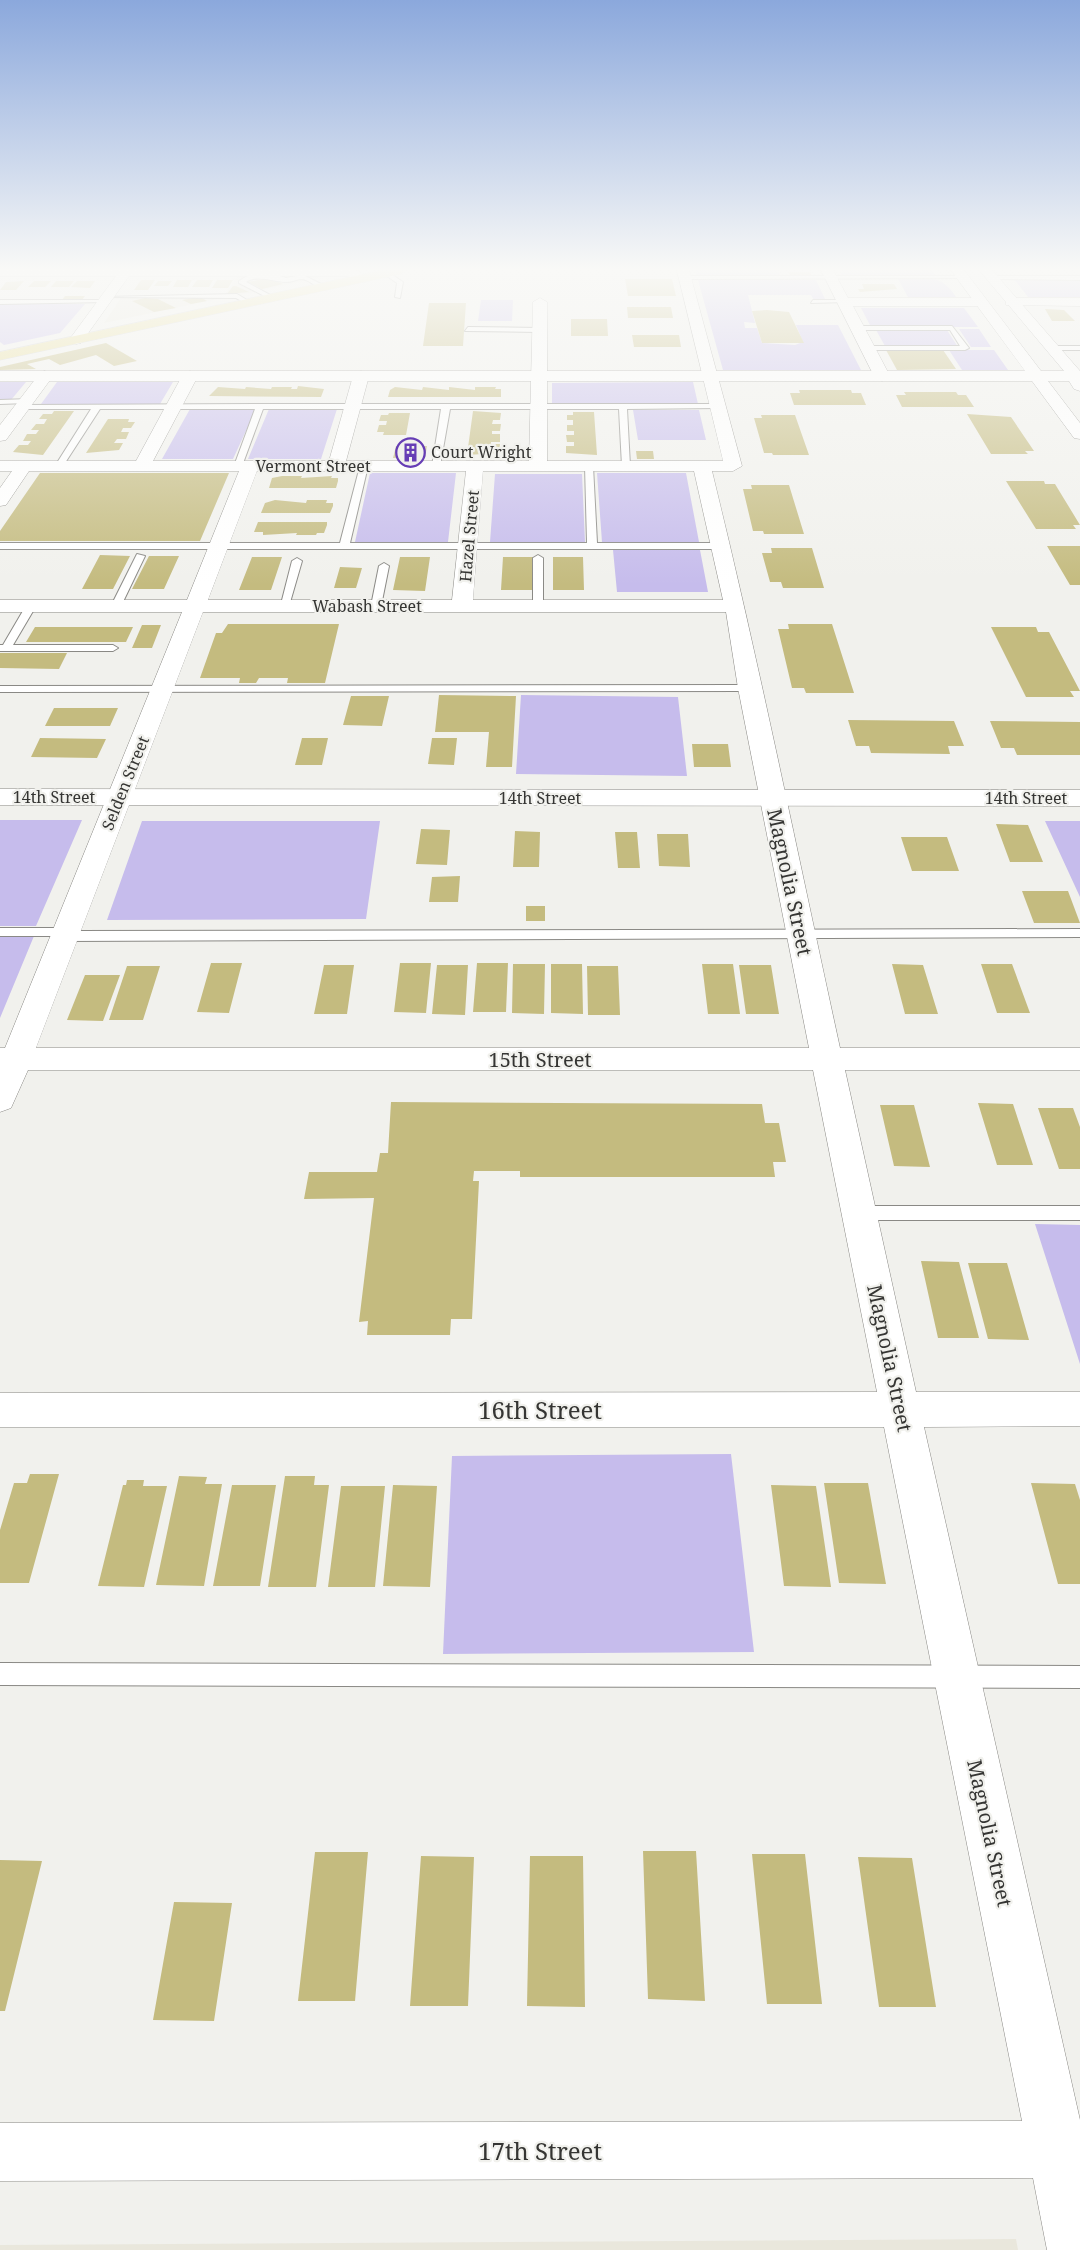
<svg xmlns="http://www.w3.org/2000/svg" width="1080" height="2250" font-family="'Noto Serif',serif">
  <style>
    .built { fill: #e9e7dc }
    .green { fill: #c6bcec }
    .building { fill: #c4bb7f }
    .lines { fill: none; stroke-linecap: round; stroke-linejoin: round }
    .lane-casing { stroke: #8a8985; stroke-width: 2 }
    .street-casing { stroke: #8a8985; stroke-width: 1 }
    .secondary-casing { stroke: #8a8985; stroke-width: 1 }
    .primary-casing { stroke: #cfcfce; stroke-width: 1 }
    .lane { fill: #fff; fill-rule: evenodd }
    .street { fill: #fff; fill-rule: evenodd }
    .secondary { fill: #fff; fill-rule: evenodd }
    .primary { fill: #e8dd92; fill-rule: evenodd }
    .labels { text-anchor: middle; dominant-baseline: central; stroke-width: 4.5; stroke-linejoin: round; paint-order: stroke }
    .far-poi-label { font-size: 16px; fill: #353533; stroke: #f1f1ed; text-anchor: start }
    .far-street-label { font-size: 16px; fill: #353533; stroke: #f1f1ed }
    .street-label { font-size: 20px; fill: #353533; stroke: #f1f1ed }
    .near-street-label { font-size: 24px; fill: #353533; stroke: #f1f1ed }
  </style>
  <rect width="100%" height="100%" fill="#f1f1ed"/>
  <path class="built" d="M238,276H320L322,277L240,295L225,294Z
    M121,298H222L104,323Z
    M1016,2239L1018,2250H0V2245Z"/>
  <path class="green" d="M695,270H778L782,280H816L825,299L814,300L811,295H748L755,323L744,322L745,328H757L762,343L795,345L803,342L796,325H838L861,370H723L698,280H765L698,279Z
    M839,270H932L937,277H842Z
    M898,279C925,279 940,272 956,297H908Z
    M1014,279L1080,280V297H1028Z
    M481,300H513L512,321H478Z
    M0,303L85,304L60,333L4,345L0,342Z
    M861,308H964L978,327H871Z
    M959,329H979L991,347H971Z
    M876,330H947L958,347L885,346Z
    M949,350H994L1008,370H962Z
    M0,382H26L11,400H0Z
    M57,382H173L160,404H41Z
    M693,382L698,404L552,405V383Z
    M190,409H256L233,459H162Z
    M269,409H337L321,459H248Z
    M633,410H699L706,440H638Z
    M370,473H456L448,542H355Z
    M597,473H686L699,542H602Z
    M495,474H582L585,542H490Z
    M613,550H700L708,592H617Z
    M521,695L678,697L687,776L516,774Z
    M0,820H82L36,926H0Z
    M142,821H380L366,919L107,920Z
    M1045,821H1080V897Z
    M0,936H34L0,1018Z
    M1035,1224L1080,1225V1364Z
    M731,1454L754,1652L443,1654L452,1456Z"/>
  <path class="building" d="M788,272H810L812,276H790Z
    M268,278L283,284L262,289L248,282Z
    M625,279H672L676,296H628Z
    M141,280H155L148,290H134Z
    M177,280H192L188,287H173Z
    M197,280H213L209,287H192Z
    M217,280H233L228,288H212Z
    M24,281L16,290H0L6,282Z
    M34,281H51L45,287H28Z
    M56,281H74L69,287H51Z
    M77,281H95L90,288L71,287Z
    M158,281H172L168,286H154Z
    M862,284H894L897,289L860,292L858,289H864Z
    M233,286H236L249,292L227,294Z
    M65,296H85L82,300H62Z
    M145,298L158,299L176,308L154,312L132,301Z
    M193,298H202L207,301L191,304L182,300Z
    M429,303H466L463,346H423Z
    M627,307H671L673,318H628Z
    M1045,309L1064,310L1075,321H1052Z
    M767,310L789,312L804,343H762L752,311Z
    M571,319H607L608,336H571Z
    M632,335H679L681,347H634Z
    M106,343L137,361L114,366L96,355L60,365L49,359L27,364L36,369L0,370V367Z
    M886,350H943L956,369L897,370Z
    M298,386L324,389L321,397L209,396L218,387L245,389L246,387L271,389L272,387H292L291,389H297Z
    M395,387L422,390L423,387L449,390V387L475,390V387H496L495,389H501V397H388L390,390Z
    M799,390H851L852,393H861L866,405H794L790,393H800Z
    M904,392H956L958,395H966L974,407H902L896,395H906Z
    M54,411H74L43,455L13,452L19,445H28L31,441H23L27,434H36L39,430H31L36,424H44L47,419H39L43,414H52Z
    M473,411L501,413L500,420H493L492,424H501L500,431H492V434H500V442H491V444H500L499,453L467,455Z
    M573,412H594L597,455L566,453V446H574V442H567L566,435H574V431H567V425H573V420H567V415H573Z
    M389,413H410L406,435H383L384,432H377L379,425H386L387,421H379L381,415H388Z
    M967,414L1011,417L1034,451H1025L1028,454H991Z
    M761,415H795L809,455H773L772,453H764L754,418H762Z
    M108,419H129L128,422H135L131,428H123L121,432H129L126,439H117L114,443H123L119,450L86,453Z
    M396,446H427L425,458H393Z
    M636,451H653L654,459H637Z
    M40,473H229L200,541H0V531Z
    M282,476H302L301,478L332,476L331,478H338V481L336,488H269L272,478Z
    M1006,481H1044L1045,484H1055L1080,525H1073L1076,529H1036Z
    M751,485H789L804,534H764L763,531H753L743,489H752Z
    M275,500L306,503L307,500H327L326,503H333V506L330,513H261L265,503Z
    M258,522H327V525L324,533H317L316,535H296L297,533L263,535V532H254Z
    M1047,546H1080V585H1070Z
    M771,548H812L824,588H783L781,582H770L762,553H772Z
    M100,555L130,556L113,589H82Z
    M149,556H179L164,589H132Z
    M252,557H282L271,590H239Z
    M400,557H430L425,591L393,590Z
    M503,557H534L532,590H501Z
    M553,557H583L584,590H553Z
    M340,567L362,568L356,588H334Z
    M228,624H339L325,683H287L288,678H259L256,683H239L240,678H200L216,633H222Z
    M788,624H832L854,693H806L804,688H792L778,629H789Z
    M142,625H161L152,648H132Z
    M35,627H133L126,642H26Z
    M991,627H1036L1038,632H1049L1080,691H1070L1074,697H1026Z
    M0,653H67L59,669L0,668Z
    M439,695L516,696L512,767H486L489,732H435Z
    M351,696H389L382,726L343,725Z
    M54,708H118L110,726H45Z
    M848,720L954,721L964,746H948L950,754L871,753L869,746H856Z
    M990,721L1080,722V755H1017L1014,748H1001Z
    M40,738L106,739L97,758L31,757Z
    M302,738H328L322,765H295Z
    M432,738H457L454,765L428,764Z
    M692,744H728L731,767H694Z
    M996,824L1028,825L1043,862H1010Z
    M421,829L450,830L447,865L416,864Z
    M515,831L540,832L539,867H513Z
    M615,832H637L640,868H618Z
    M657,834H688L690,867L659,866Z
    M901,837H947L959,871H912Z
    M460,876L458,902H429L432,877Z
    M1022,891H1068L1080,923H1034Z
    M526,906H545V921H526Z
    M211,963H242L229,1013L197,1012Z
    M400,963H431L426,1013L394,1012Z
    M477,963H508L506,1012H473Z
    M513,964H545L544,1014L512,1013Z
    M551,964H582L583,1014L551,1013Z
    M702,964H733L740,1014H708Z
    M892,964L923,965L938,1014H905Z
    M981,964H1012L1030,1013H997Z
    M324,965H354L347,1014H314Z
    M437,965H468L465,1015L432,1014Z
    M739,965H771L779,1014H746Z
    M127,966H160L143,1020H109Z
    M587,966H618L620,1015H588Z
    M85,975H120L103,1021L67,1020Z
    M391,1102L762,1104L765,1123H779L786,1162H773L775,1177H520V1171H474L473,1181H479L472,1319H451L450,1335H367L368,1321L359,1322L374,1198L304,1199L309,1172H377L380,1153H388Z
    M978,1103L1013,1104L1033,1165H997Z
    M880,1105H914L930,1167L894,1166Z
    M1038,1108H1073L1080,1127V1169H1059Z
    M921,1261L959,1262L979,1338H938Z
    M968,1263H1007L1029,1340L988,1339Z
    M30,1474H59L29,1583H0V1530L14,1483H27Z
    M179,1476L207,1477L205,1484H222L204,1586L156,1585Z
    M285,1476H315L314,1485H329L316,1587H268Z
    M127,1480H144L143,1486H167L144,1587L98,1586L123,1485H126Z
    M824,1483H868L886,1584L839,1583Z
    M1031,1483L1075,1484L1080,1500V1584H1058Z
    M232,1485H276L260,1586H213Z
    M393,1485L437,1486L430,1587L383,1586Z
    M771,1485L816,1486L831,1587L784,1586Z
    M341,1486H385L375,1587H328Z
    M643,1851H696L705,2001L648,1999Z
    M315,1852H368L355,2001H298Z
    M752,1854H805L822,2004H767Z
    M421,1856L474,1857L468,2006H410Z
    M530,1856H583L585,2007L527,2006Z
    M858,1857L912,1858L936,2007H879Z
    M0,1860L42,1861L5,2011H0Z
    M174,1902L232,1903L214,2021L153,2020Z"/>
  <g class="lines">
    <defs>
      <path id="lane" d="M384,272H388L403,282L400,298L395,297L397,283L384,274Z
        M249,275H277L286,278L303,275L327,287C318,291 311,280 302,279C297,279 292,282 287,282C274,282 258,274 246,282L274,297L272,300L239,283V281Z
        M685,276H963L966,278L683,279Z
        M992,276H1080V280L990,279Z
        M237,294L252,303L247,304L236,298L104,297Z
        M0,300H103L106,302L0,304Z
        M813,300H843L846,302L811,303Z
        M854,326H952L969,348L965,350H867L864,346H960L950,330H857Z
        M468,327L539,328L543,330L539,332L465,331Z
        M1053,346H1080V350H1050Z
        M30,399L27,403L0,404V400Z
        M260,404H718L722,406L718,408L627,409L630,466L626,469L622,466L619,409H450L440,466L436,469L432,466L441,409H263L242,466L238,469L234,466L255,409H100L63,466L59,469L55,466L91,409H22L18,407L22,405Z
        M364,463L368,466L350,543H587L585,466L589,463L593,466L597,543H719L724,546L719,549H0V543H340L360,466Z
        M137,554L145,556L121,606L112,608L111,606Z
        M538,555L543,558V606L538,609L533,606V558Z
        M297,558L302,561L289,606L280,608L292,561Z
        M384,563L389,566L381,606L376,609L371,606L379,566Z
        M31,603L36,606L13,645H113L118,648L113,651H0V645H3L27,604Z
        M0,686L749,685L755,688L749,691L0,692Z
        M0,928H66L73,931L1080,929V937L65,941L58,936H0Z
        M860,1206H1080V1220H860L854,1218L851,1213L854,1208Z
        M0,1663L1080,1666V1688L0,1685Z"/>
      <path id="street" d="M0,270H355L372,278L365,282L347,276H129L81,343L76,344L69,340L116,276H0Z
        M677,270H689L742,466L733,471H712C759,662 798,856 840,1048H1080V1070H845L916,1392H1080V1426L924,1427L1080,2120V2250H1047L1033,2178L0,2181V2123L1022,2121L884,1427H0V1393L877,1392L813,1070H28L11,1108L0,1112V1048H5L182,612H0V600H187L239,471H29L6,505L0,506V488L12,471H0V461H136L182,376L190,371L198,376L153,461H329L353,376L361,371L369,376L346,461H529L533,302L540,298L547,302V461H723ZM257,471H466L452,600H208ZM483,471H694L723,600H473ZM203,612H726L738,688L809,1048H36Z
        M821,270H833L848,298H981L988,302L981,306H853L890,376L882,381L874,376Z
        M1011,298H1080V306L1006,305V299Z
        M45,371L53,376L6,440L0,441V425L40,373Z"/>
      <path id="secondary" d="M951,270H964L1041,371H1064L979,270H992L1080,371V391L1074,389L1069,381H1048L1080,423V439L1074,438L1032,381H0V371H1025Z
        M0,789L1080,790V806L0,805Z"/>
      <path id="primary" d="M383,270H407L401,274L0,360V352Z"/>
    </defs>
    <use href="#lane" class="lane-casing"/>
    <use href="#street" class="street-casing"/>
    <use href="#secondary" class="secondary-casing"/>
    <use href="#primary" class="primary-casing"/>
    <use href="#lane" class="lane"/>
    <use href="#street" class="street"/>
    <use href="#secondary" class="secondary"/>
    <use href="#primary" class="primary"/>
  </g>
  <linearGradient id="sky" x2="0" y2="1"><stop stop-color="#8ba8dc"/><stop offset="0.46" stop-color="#f9f9f7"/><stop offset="1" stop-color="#f9f9f7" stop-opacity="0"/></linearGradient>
  <rect width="1080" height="585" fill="url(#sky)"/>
  <defs>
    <symbol id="building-ring" viewBox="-11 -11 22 22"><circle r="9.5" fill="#f1f1ed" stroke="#663db5" stroke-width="1.5"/><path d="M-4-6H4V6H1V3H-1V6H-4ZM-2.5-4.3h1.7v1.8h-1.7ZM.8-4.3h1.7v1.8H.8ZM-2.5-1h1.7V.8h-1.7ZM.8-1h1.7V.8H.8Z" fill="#663db5"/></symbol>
  </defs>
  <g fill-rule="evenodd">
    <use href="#building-ring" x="394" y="436" width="33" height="33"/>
  </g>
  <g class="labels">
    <g class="far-poi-label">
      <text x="431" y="452">Court Wright</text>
    </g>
    <g class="far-street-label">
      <text x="313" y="466">Vermont Street</text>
      <text transform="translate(469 536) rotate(-85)">Hazel Street</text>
      <text x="367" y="606">Wabash Street</text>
      <text transform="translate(125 783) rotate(-68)">Selden Street</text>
      <text x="54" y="797">14th Street</text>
      <text x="540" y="798">14th Street</text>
      <text x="1026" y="798">14th Street</text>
    </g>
    <g class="street-label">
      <text transform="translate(790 882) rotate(78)">Magnolia Street</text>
      <text x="540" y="1059">15th Street</text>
      <text transform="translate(890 1358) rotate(78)">Magnolia Street</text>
      <text transform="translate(990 1833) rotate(78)">Magnolia Street</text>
    </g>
    <g class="near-street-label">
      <text x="540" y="1409">16th Street</text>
      <text x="540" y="2150">17th Street</text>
    </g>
  </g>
</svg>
